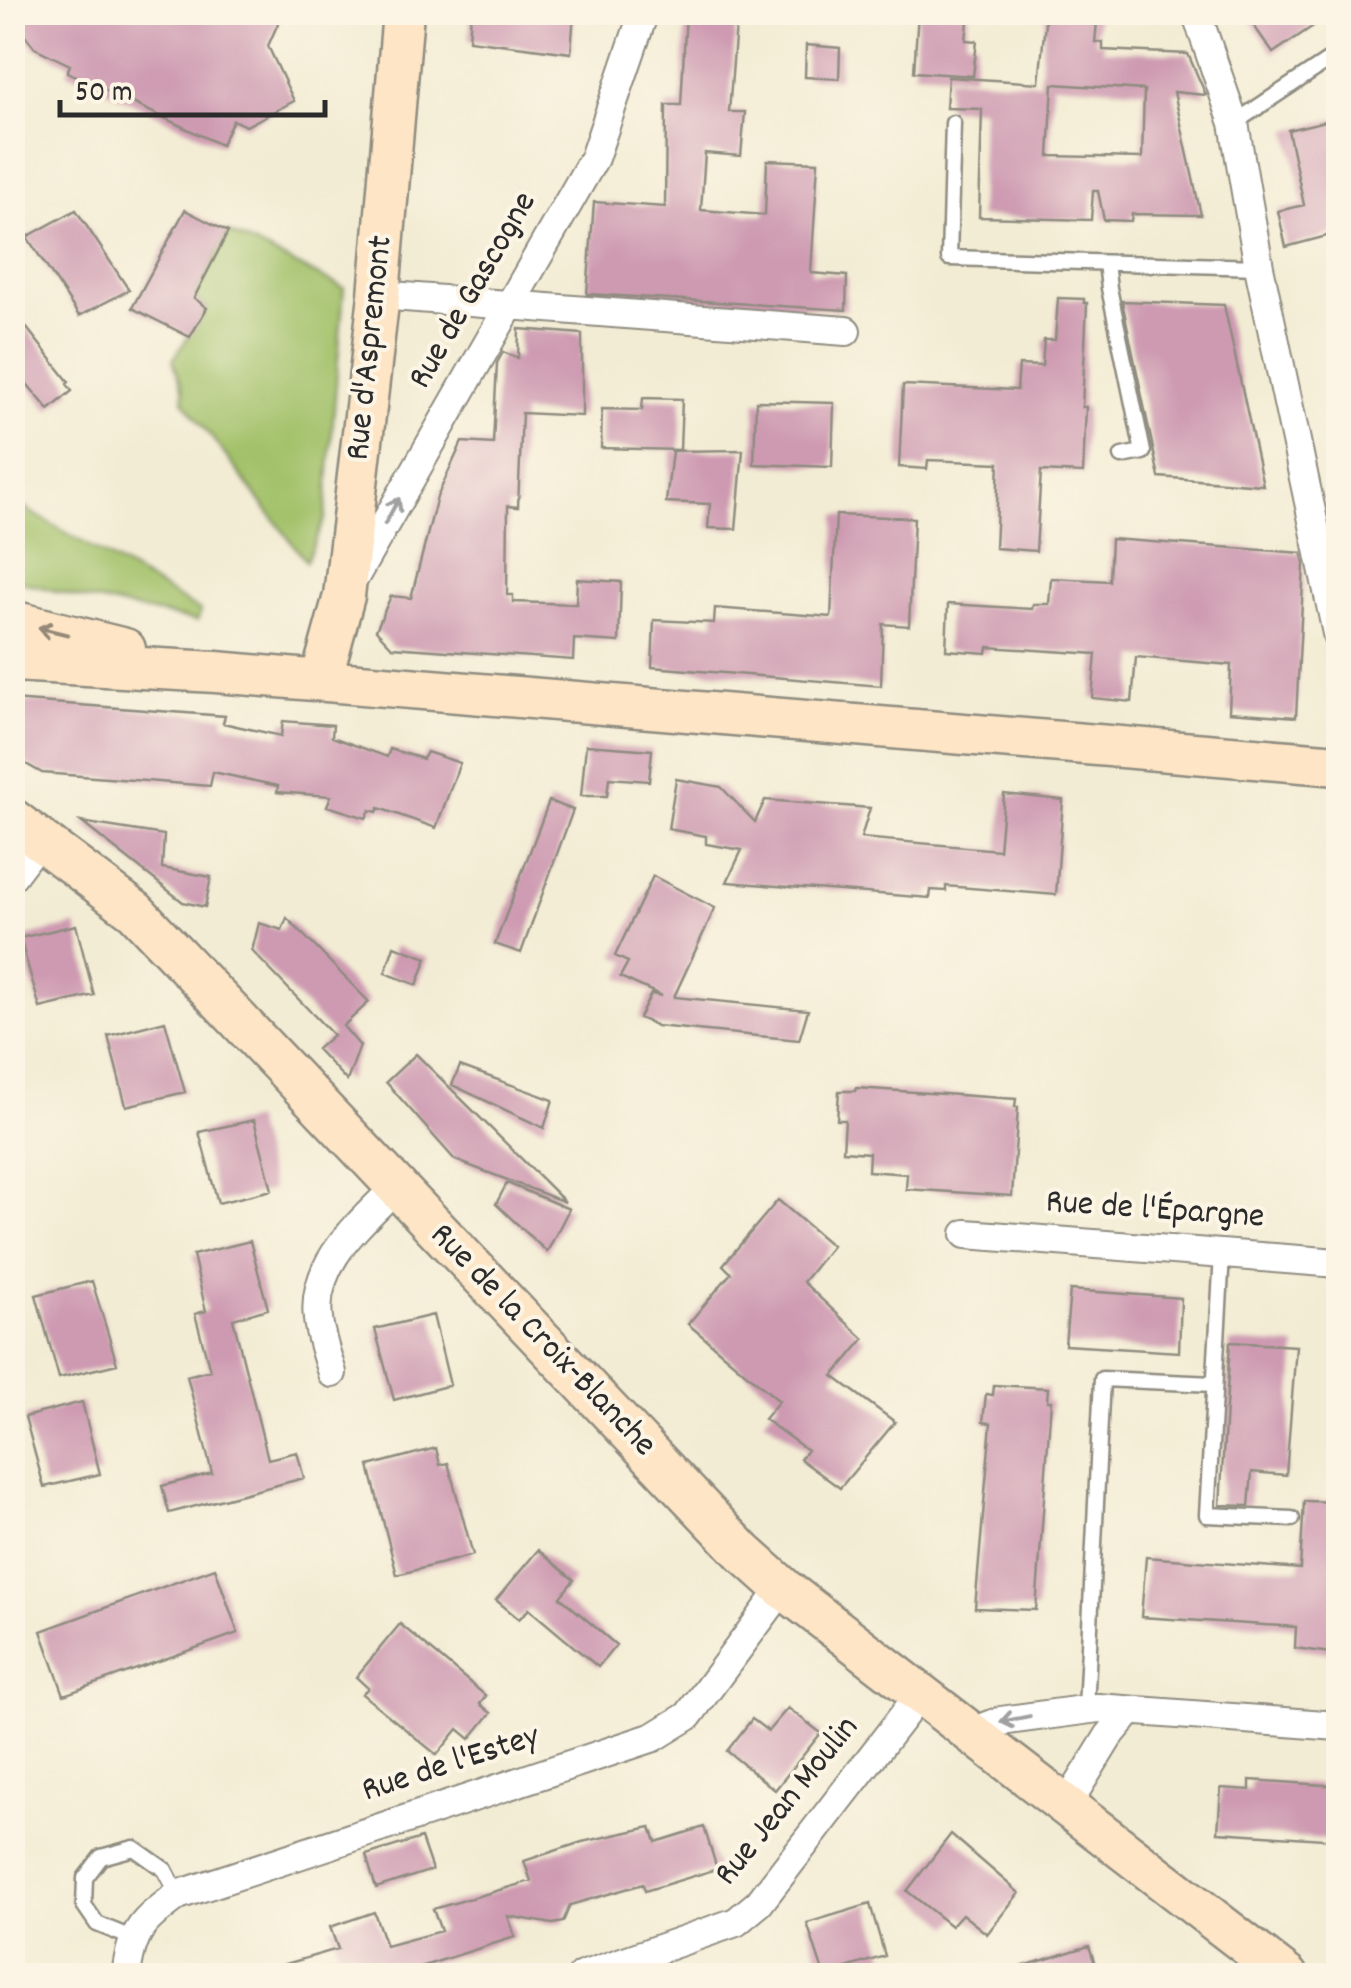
<svg xmlns="http://www.w3.org/2000/svg" width="1351" height="1988" font-family="Dekko,sans-serif">
  <style>
    .green { fill: #a2c169; stroke: #66764a; stroke-width: 2.5 }
    .building { fill: #cd9ab1; fill-rule: evenodd }
    .lines { fill: none; stroke-linecap: round; stroke-linejoin: round }
    .lane-casing { stroke: #8f8c80; stroke-width: 19 }
    .street-casing { stroke: #8f8c80; stroke-width: 32 }
    .secondary-casing { stroke: #8f8c80; stroke-width: 45 }
    .path { stroke: #8f8c80; stroke-width: 6; stroke-dasharray: 8 8; stroke-linecap: butt }
    .lane { stroke: #fff; stroke-width: 14 }
    .street { stroke: #fff; stroke-width: 28 }
    .secondary { stroke: #fde5c5; stroke-width: 40 }
    .oneway { stroke: #a0a0a0 }
    .oneway2 { stroke: #948878 }
    .labels { text-anchor: middle; dominant-baseline: central; stroke-width: 8; stroke-linejoin: round; paint-order: stroke }
    .street-label { font-size: 35px; fill: #2b2b2b; stroke: #fcf5e5 }
  </style>
  <rect width="100%" height="100%" fill="#fcf5e5"/>
  <filter id="ink" filterUnits="userSpaceOnUse"><feTurbulence type="fractalNoise" baseFrequency=".01" numOctaves="2"/><feDisplacementMap in="SourceGraphic" scale="20" xChannelSelector="R" yChannelSelector="G"/><feConvolveMatrix kernelMatrix="1 2 1 2 8 2 1 2 1" color-interpolation-filters="sRGB"/></filter>
  <filter id="wash" filterUnits="userSpaceOnUse"><feTurbulence type="fractalNoise" baseFrequency=".0048" numOctaves="4" result="noise"/><feDisplacementMap in="SourceGraphic" scale="40" xChannelSelector="R" yChannelSelector="G"/><feGaussianBlur stdDeviation="2.25" result="paint"/><feColorMatrix in="noise" values="0 0 0 0 0 0 0 0 0 0 0 0 0 0 0 0 0 1.4 0 .05"/><feComposite in="paint" operator="in"/></filter>
  <g filter="url(#wash)">
    <rect width="100%" height="100%" fill="#f3ecd4"/>
    <path class="green" d="M228,232L344,288L325,519L306,561L183,400L184,391L173,360L207,308L194,298Z
      M12,501L201,611L197,621L77,597L13,579Z"/>
    <g id="blocks">
      <path class="building" d="M12,12H283L268,46L294,101L246,126L233,120L221,145L67,72L70,65L35,48L12,19Z
        M471,12H574L571,53L469,40Z
        M686,12H737L729,112H745L741,156L705,153L701,210L765,215L767,160L818,162L811,273L847,276L846,310L587,294L594,202L665,207L666,105H681Z
        M918,12H969L966,40L977,41L973,76L914,72Z
        M1098,12L1095,42H1103V50L1188,54L1206,95L1174,92L1201,215L1132,214L1131,221L1104,220L1098,191H1093L1091,220L979,217L982,109L946,108L948,77L1039,83L1046,13ZM1053,84L1144,90L1142,158L1049,156Z
        M1267,12H1334L1273,53L1252,23Z
        M806,45L840,48L839,79L805,77Z
        M1338,118V233L1286,247L1278,211L1304,205L1288,130Z
        M76,210L129,290L79,316L27,237Z
        M185,210L228,232L194,298L207,308L190,337L132,308Z
        M1058,298L1084,299V303H1087L1082,407H1086L1083,473L1041,471L1036,551L995,548L999,463L928,460L927,469L899,467L903,385L1017,390L1019,365L1042,366L1044,340H1055Z
        M1122,301L1224,305L1263,485L1159,477Z
        M12,309L69,382L67,384L72,391L49,410L12,366Z
        M519,329L582,334V416L522,413L518,507L508,506L507,595H513V602L576,604L577,579L621,582L619,642L574,639L573,660L392,647L376,630L391,596L411,598L437,497L462,442L493,444L497,363L503,352L518,358Z
        M643,398L682,399L680,450L601,448L602,409L642,410Z
        M756,401L834,403L832,467L754,464Z
        M743,450L736,529L708,528L710,504L666,502L672,451Z
        M836,515L914,518L909,626L883,624L881,686L652,667L654,620L714,623L715,608L831,617Z
        M1111,539L1302,553L1304,564L1296,717L1229,712L1231,665L1136,657L1132,702L1092,698L1096,654L988,647L987,653L946,650L948,604L1032,609L1033,604H1049L1051,578L1109,581Z
        M12,700L225,716L223,723L281,736L283,721L333,725L332,737L387,757L390,749L423,759L427,752L460,763L436,828L379,808L377,812L370,810L366,818L327,806L331,796L277,792L278,786L213,772L210,786L42,773L12,756Z
        M586,745L652,750L649,781L609,778L607,796H581Z
        M676,779L721,787L755,822L765,800L870,808L861,838L999,850L1004,794L1063,800L1056,895L946,886V891L931,890L930,898L727,882L742,850L706,844V836L668,829Z
        M549,801L573,810L521,953L495,944Z
        M81,822L164,835L162,868L211,877L205,907L183,902Z
        M653,876L715,908L674,997L808,1010L799,1040L657,1026L639,1018L651,994L662,996L620,977L628,962L615,956Z
        M287,918L369,1002L343,1026L360,1046L347,1081L317,1049L333,1035L252,951L259,923L282,930Z
        M76,925L94,995L40,1008L20,938Z
        M394,946L427,958L417,985L385,973Z
        M165,1021L185,1092L126,1106L108,1036Z
        M416,1054L565,1202L455,1160L386,1082Z
        M460,1066L553,1100L544,1128L452,1085Z
        M856,1088L1016,1099L1015,1107H1018L1012,1196L906,1189L907,1174L868,1171L869,1153L843,1151L845,1120H837L839,1091H855Z
        M254,1120L272,1190L218,1203L199,1132Z
        M507,1183L569,1209L547,1252L496,1204Z
        M778,1200L832,1246L803,1282L864,1339L833,1376L895,1422L840,1488L800,1459L807,1450L764,1419L779,1401L688,1324L731,1273L723,1265Z
        M250,1241L268,1309L233,1319L268,1459L297,1452L304,1478L169,1513L162,1486L212,1473L187,1376L210,1370L195,1314L206,1311L193,1255Z
        M92,1281L117,1364L59,1378L36,1295Z
        M1070,1290L1181,1298L1179,1352L1065,1345Z
        M433,1315L450,1385L394,1400L375,1329Z
        M1230,1342L1296,1346L1286,1475L1252,1472L1249,1506L1220,1505Z
        M994,1385L1048,1388L1047,1401H1051L1036,1610L975,1608L991,1423L983,1422L986,1394L993,1395Z
        M82,1402L100,1474L44,1487L25,1417Z
        M436,1448L440,1465L448,1463L473,1555L397,1575L369,1466Z
        M1304,1501L1338,1502V1654L1295,1648L1296,1627L1141,1617L1146,1557L1300,1569Z
        M538,1550L574,1580L560,1597L616,1645L598,1667L529,1609L519,1619L496,1600Z
        M215,1568L238,1633L64,1695L41,1631Z
        M400,1624L486,1696L480,1704L491,1713L470,1739L458,1729L437,1755L362,1694L368,1688L356,1677Z
        M788,1708L821,1733L775,1790L727,1751L752,1719L768,1731Z
        M1250,1780L1338,1786V1840L1218,1832L1221,1788L1250,1790Z
        M651,1827L656,1842L704,1827L717,1869L645,1891L643,1884L570,1905L563,1922L553,1924L508,1916L515,1937L392,1976H273L272,1968L338,1949L330,1927L374,1912L386,1946L441,1931L433,1909L531,1881L524,1861L582,1842Z
        M951,1834L1019,1893L987,1934L962,1914L951,1926L907,1891Z
        M421,1838L432,1870L376,1888L366,1855Z
        M870,1904L885,1956L824,1975L807,1923Z
        M1089,1946L1099,1976H1015L1014,1969Z"/>
    </g>
  </g>
  <g filter="url(#ink)">
    <use href="#blocks" fill-opacity="0" stroke="#8f8c80" stroke-width="2.5"/>
    <g class="lines">
      <defs>
        <path id="lane" d="M953,123L949,258L1259,267
          M1234,123L1338,54
          M1106,263L1109,288L1143,452L1122,456
          M1222,1254L1207,1515L1292,1519
          M1086,1709L1102,1379L1214,1384
          M134,1939L97,1924L84,1905L85,1878L101,1857L134,1848L165,1870L178,1895"/>
        <path id="street" d="M1196,12L1234,123L1259,267L1338,638
          M379,295L846,331
          M351,583L594,158L644,12
          M12,876L40,839
          M966,1234L1338,1263
          M332,1373C327,1356 320,1337 318,1319C311,1263 360,1224 395,1188
          M970,1733L1001,1721L1098,1708L1338,1726
          M1066,1806L1109,1736L1130,1711
          M126,1976C132,1929 142,1922 178,1895L654,1737L688,1716L783,1588
          M582,1976L736,1922L759,1903L921,1693"/>
        <path id="secondary" d="M12,621L125,649
          M12,661L216,672L1338,765
          M321,680L344,596L379,295L403,12
          M12,819L135,911L744,1553L783,1588L1287,1976"/>
      </defs>
      <use href="#lane" class="lane-casing"/>
      <use href="#street" class="street-casing"/>
      <use href="#secondary" class="secondary-casing"/>
      <path class="path" d="M1334,728L1338,702"/>
      <use href="#lane" class="lane"/>
      <use href="#street" class="street"/>
      <use href="#secondary" class="secondary"/>
    </g>
    <defs><path id="oneway-shaft" d="M-6 0H5M1.5-3L5.5 0L1.5 3" fill="none" stroke-width="1.6" stroke-linecap="round" stroke-linejoin="round" transform="scale(2.5)"/></defs>
    <g class="oneway">
      <use href="#oneway-shaft" transform="translate(392 511) rotate(-61)"/>
      <use href="#oneway-shaft" transform="translate(1015 1719) rotate(169)"/>
    </g>
    <use class="oneway2" href="#oneway-shaft" transform="translate(53 631) rotate(-166)"/>
  </g>
  <g class="labels">
    <g class="street-label">
      <text transform="translate(474 291) rotate(-60)">Rue de Gascogne</text>
      <text transform="translate(371 348) rotate(-84)">Rue d'Aspremont</text>
      <text transform="translate(1155 1211) rotate(4)">Rue de l'Épargne</text>
      <text transform="translate(542 1341) rotate(46)">Rue de la Croix-Blanche</text>
      <text transform="translate(451 1765) rotate(-18)">Rue de l'Estey</text>
      <text transform="translate(788 1802) rotate(-51)">Rue Jean Moulin</text>
    </g>
  </g>
  <rect width="1351" height="1988" fill="none" stroke="#fcf5e5" stroke-width="50"/>
  <path d="M60 100v15h265v-15" fill="none" stroke="#2b2b2b" stroke-width="5"/>
  <text x="75" y="100" font-size="30" fill="#2b2b2b" stroke="#fcf5e5" stroke-width="8" paint-order="stroke">50 m</text>
</svg>
